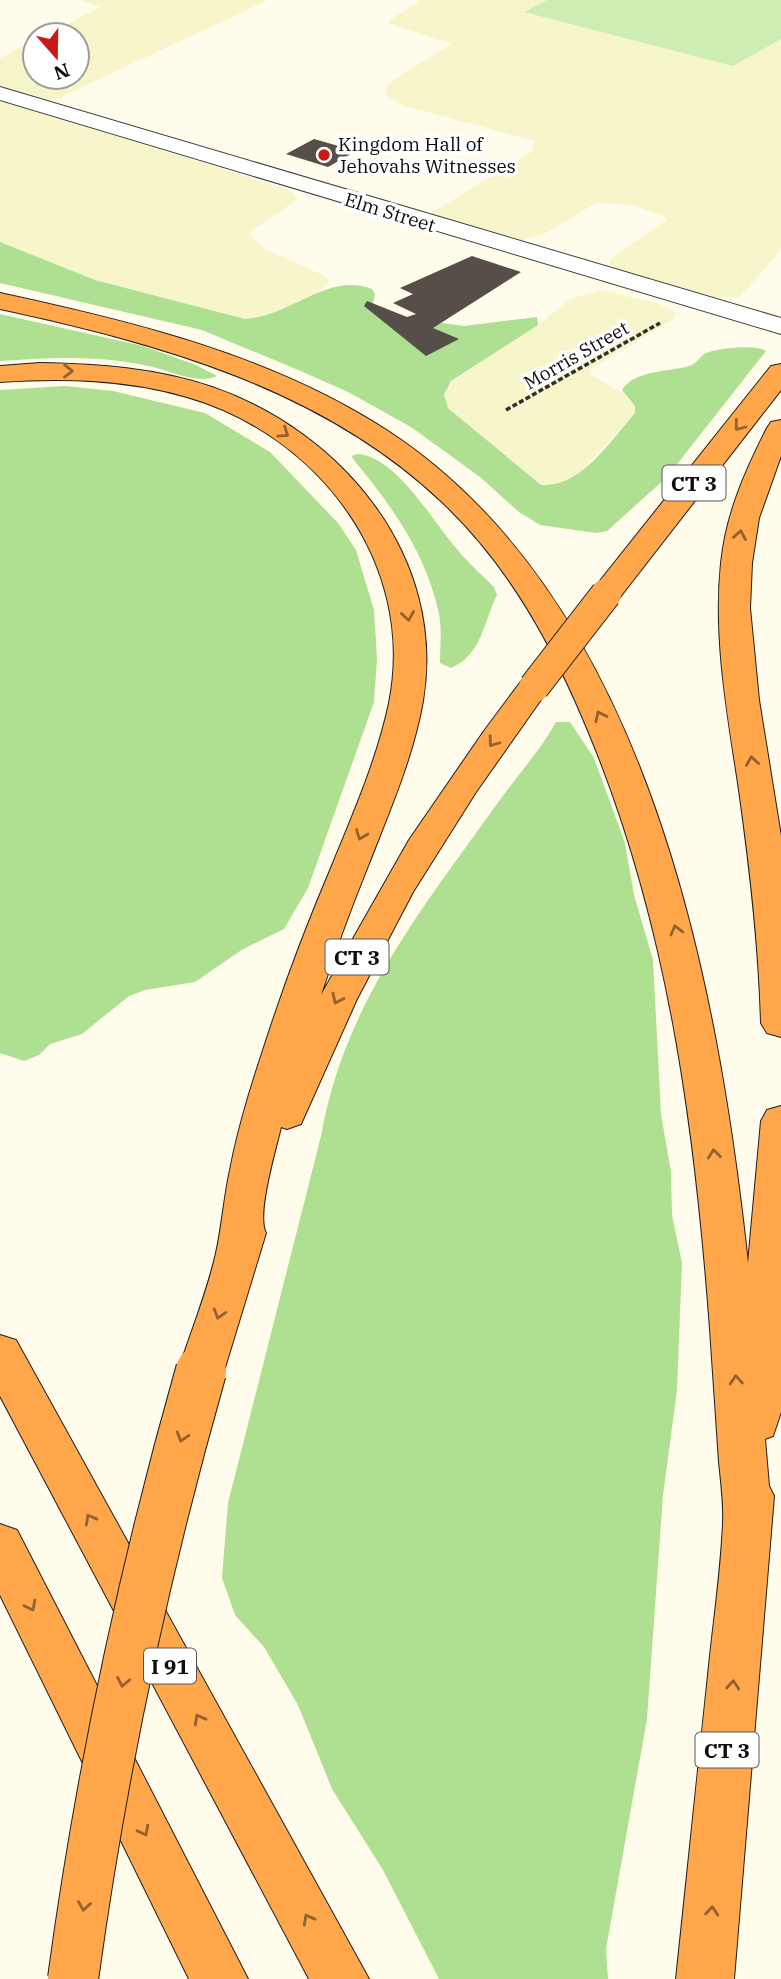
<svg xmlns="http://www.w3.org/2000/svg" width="781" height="1979" font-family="'IBM Plex Serif',serif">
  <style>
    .farmland { fill: #f7f6ca }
    .green { fill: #ceedb3 }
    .forest { fill: #afdf91 }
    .building { fill: #564e48 }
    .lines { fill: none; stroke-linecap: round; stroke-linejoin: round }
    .minor-casing { stroke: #404040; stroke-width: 2 }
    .highway-casing { stroke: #1e1e1e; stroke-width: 2 }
    .path { stroke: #2f2f2f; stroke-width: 3.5; stroke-dasharray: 5 2.5; stroke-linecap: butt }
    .minor { fill: #fff; fill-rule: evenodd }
    .highway { fill: #ffa74a; fill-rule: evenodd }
    .highway-bridge-far1-casing { stroke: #1e1e1e; stroke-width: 32; stroke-linecap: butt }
    .highway-bridge-casing { stroke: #1e1e1e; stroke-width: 52; stroke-linecap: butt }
    .highway-bridge-far1 { stroke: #ffa74a; stroke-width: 30 }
    .highway-bridge { stroke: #ffa74a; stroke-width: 50 }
    .oneway { stroke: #92622f }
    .poi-dot { fill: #c81b19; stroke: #fff; stroke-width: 2.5 }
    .labels { text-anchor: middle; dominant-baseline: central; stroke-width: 7; stroke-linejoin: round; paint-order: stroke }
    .far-poi-label { font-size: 19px; fill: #0d0d0d; stroke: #fff; text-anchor: start }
    .far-street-label { font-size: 19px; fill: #0d0d0d; stroke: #fff }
    .shield { fill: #fff; stroke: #565656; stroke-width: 2 }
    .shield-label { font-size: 21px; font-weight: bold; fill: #0d0d0d }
  </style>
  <rect width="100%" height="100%" fill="#fffcec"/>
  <path class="farmland" d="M80,0H268L59,98L48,100L0,88V58L35,40V77H77V35H46L100,7Z
    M417,0H781V250L740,297H714L625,275L610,265L611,259L666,220L663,215L632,205L596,203L546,233L517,242L432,218L431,213L533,151L534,141L401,105L385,94L387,86L397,78L451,44L389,24V20L419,2Z
    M0,100L290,190L298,199L252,231L250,235L265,249L325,276L329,282L311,298L293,307L259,318L245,319L95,280L0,242Z
    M601,290L660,304L676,313L674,319L593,368L590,374L624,394L635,406V413L575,478L557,487L541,485L448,407L444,394L446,387L498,349L538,325L570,299Z"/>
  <path class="green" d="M547,0H781V39L733,66L524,12Z"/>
  <path class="forest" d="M0,242L95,280L245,319C293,316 327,272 372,289L375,294L373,304L407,318L464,326L537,317L538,325L451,381L444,394L448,408L541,485C581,488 610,441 635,413V406L622,390C634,370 669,372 689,366C697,364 700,356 706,353C719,348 755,344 766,351L667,477L607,531L596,533L540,525L519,512L480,477L411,427L348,392L296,369L202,330L0,283Z
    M0,314L143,346L196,365L217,376C198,385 171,371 153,367C103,355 51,357 0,361Z
    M65,386L113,391L205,413L270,452L338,523L356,550L374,610L377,659L374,702L308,888L284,929L243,949L195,982L145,990L129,996L82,1034L50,1044L39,1055L24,1061L0,1053V390Z
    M356,454C395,454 433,522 456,548C467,562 481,574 494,587L497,595C484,621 482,655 451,668L440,663C440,648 442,630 439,614C426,553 392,506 353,459L352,456Z
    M556,722H570L594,758L625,843L634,895L653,960L661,1114L671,1172L672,1215L682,1263L677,1390L663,1495L647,1719L606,1949L608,1979H439L383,1870L332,1789L298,1705L264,1647L235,1615L222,1578L228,1503L321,1136C344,1005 421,910 497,804C516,777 540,751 556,722Z"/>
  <path class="building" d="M314,139L356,151L328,167L286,154Z
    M472,256L521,272L433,328L459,339L426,356L364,306L367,301L407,317L416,314L393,303L413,294L400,288Z"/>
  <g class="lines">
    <defs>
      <path id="minor" d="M0,87L781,318V334L0,100Z"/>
      <path id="highway" d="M0,293C134,322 271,355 388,431C647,601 717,978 748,1263L761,1121L767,1110L781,1106V1412L773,1436L765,1439L769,1486L774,1496L734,1979H676C687,1878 697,1776 708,1675C713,1624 721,1573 723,1523C724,1503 721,1482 719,1462C716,1418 713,1373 710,1329C695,1125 668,923 589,733C554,648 510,566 442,502C322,388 158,343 0,309Z
        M40,363C98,364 156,368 212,387C342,432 447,557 423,701C413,758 389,812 368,866C351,908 335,951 321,995L409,840L484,731L522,680L534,677L546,680L550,687L476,792L413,892L357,999L301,1124L287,1129L281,1127C276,1149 256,1215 266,1233L224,1371L217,1384L201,1389L185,1384L178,1371C191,1332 207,1293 216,1253C222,1226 224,1197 230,1170C239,1123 254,1077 269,1032C287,977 308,922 331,868C353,814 377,760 389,703C417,564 319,435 187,397C126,379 63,378 0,382V366Z
        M781,364V390L617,601L606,603L595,601L590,594L595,587L771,366Z
        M781,420V456L759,518L752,563L750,608L759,700L781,836V1037L767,1033L761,1023C759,945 750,868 739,790C728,716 713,639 721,563C726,514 745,471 767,428L771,422Z
        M0,1335L16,1340L369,1979H309L0,1396Z
        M0,1524L17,1530L248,1979H189L0,1595Z"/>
    </defs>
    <use href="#minor" class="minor-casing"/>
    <use href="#highway" class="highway-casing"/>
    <path class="path" d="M506,410L660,323"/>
    <use href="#minor" class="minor"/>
    <use href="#highway" class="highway"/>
    <defs>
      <path id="highway-bridge-far1" d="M534,687L606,594"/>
      <path id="highway-bridge" d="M73,1979C101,1773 144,1571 201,1371"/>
    </defs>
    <use href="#highway-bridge-far1" class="highway-bridge-far1-casing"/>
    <use href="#highway-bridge" class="highway-bridge-casing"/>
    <use href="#highway-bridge-far1" class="highway-bridge-far1"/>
    <use href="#highway-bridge" class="highway-bridge"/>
  </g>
  <defs><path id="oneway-chevron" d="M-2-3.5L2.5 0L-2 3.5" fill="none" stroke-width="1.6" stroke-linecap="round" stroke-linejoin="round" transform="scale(1.75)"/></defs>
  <g class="oneway">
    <use href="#oneway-chevron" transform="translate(68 371) rotate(1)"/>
    <use href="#oneway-chevron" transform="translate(739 426) rotate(128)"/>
    <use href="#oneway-chevron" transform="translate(284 433) rotate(34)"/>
    <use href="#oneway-chevron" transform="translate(740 535) rotate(-80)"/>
    <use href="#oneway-chevron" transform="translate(408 616) rotate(81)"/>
    <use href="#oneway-chevron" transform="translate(600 716) rotate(-115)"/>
    <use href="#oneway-chevron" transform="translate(493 742) rotate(126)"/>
    <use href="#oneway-chevron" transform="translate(752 761) rotate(-99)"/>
    <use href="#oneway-chevron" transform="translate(361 835) rotate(111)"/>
    <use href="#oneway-chevron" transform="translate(676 930) rotate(-105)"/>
    <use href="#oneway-chevron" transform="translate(337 999) rotate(115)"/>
    <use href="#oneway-chevron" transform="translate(714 1154) rotate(-96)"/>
    <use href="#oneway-chevron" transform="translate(219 1314) rotate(107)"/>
    <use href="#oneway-chevron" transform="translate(736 1380) rotate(-95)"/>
    <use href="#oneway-chevron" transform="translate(182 1437) rotate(107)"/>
    <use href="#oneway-chevron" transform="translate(90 1519) rotate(-119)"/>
    <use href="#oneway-chevron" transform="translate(31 1606) rotate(63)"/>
    <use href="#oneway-chevron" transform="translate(123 1682) rotate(101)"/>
    <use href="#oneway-chevron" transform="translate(733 1685) rotate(-85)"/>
    <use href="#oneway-chevron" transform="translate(199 1719) rotate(-119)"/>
    <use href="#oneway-chevron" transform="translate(144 1831) rotate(63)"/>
    <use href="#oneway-chevron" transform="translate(84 1906) rotate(99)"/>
    <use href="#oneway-chevron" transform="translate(712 1911) rotate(-85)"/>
    <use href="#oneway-chevron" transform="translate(308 1919) rotate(-119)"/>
  </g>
  <circle class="poi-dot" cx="324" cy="155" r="7"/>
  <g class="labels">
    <g class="far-poi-label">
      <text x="338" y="144">Kingdom Hall of<tspan x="338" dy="22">Jehovahs Witnesses</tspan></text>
    </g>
    <g class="far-street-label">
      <text transform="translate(390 212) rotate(17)">Elm Street</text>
      <text transform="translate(576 355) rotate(-30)">Morris Street</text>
    </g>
    <g class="shield">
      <rect x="662.5" y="465.5" width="63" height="35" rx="5"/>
      <rect x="325.5" y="939.5" width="63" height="35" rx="5"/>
      <rect x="144" y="1648.5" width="52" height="35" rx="5"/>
      <rect x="695.5" y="1732.5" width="63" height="35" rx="5"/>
    </g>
    <g class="shield-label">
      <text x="694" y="483">CT 3</text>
      <text x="357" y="957">CT 3</text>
      <text x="170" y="1666">I 91</text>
      <text x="727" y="1750">CT 3</text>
    </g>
  </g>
  <g transform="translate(56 56) rotate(160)"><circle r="33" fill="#ffffff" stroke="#9e9e9e" stroke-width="2"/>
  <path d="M0-5L12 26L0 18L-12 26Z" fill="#c81b19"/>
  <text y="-10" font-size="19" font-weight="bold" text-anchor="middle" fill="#0d0d0d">N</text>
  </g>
</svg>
